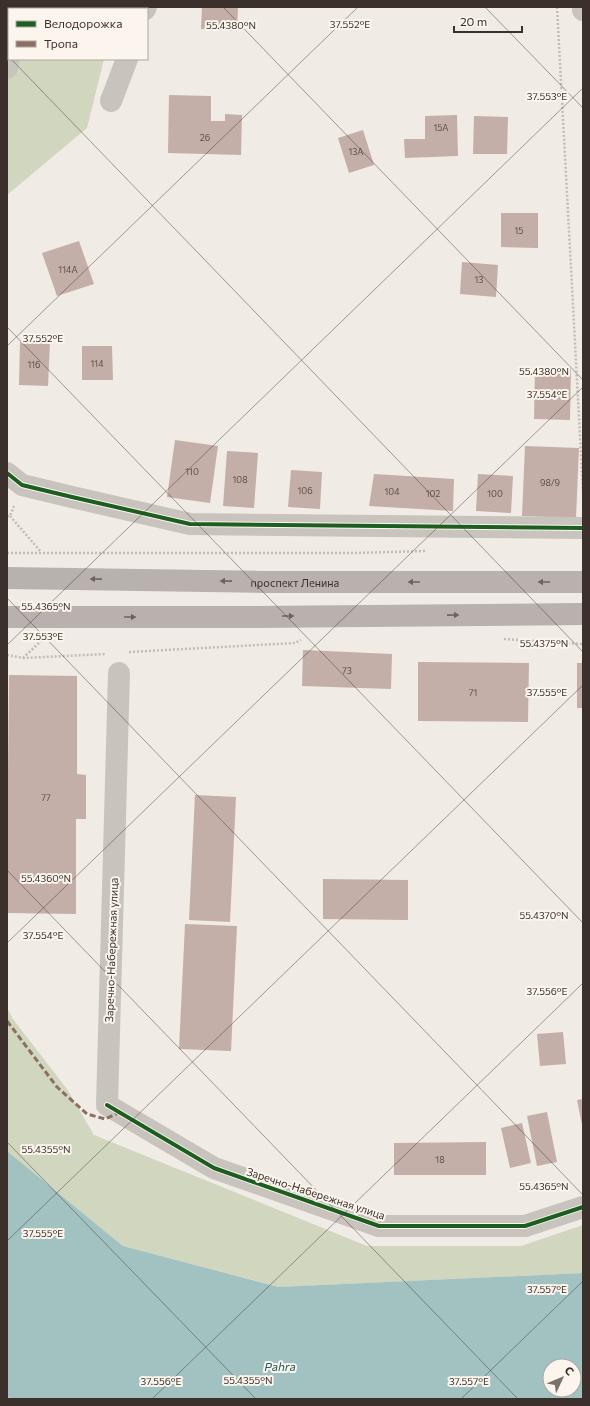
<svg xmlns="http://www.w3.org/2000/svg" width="590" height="1406" font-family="Commissioner,sans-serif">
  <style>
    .green { fill: #d1d6bf }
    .water { fill: #a1c2c1; fill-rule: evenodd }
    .building { fill: #c3afa7 }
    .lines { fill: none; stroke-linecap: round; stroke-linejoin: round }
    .path { stroke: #c2bbb6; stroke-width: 2.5; stroke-dasharray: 2 2; stroke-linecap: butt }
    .minor { stroke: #c9c3be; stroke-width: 22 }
    .major { stroke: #b8b1ad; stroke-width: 22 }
    .quiet { stroke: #8d6e63; stroke-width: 3; stroke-dasharray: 6 3; stroke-linecap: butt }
    .cycleway-casing { stroke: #fbf5ee; stroke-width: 6 }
    .cycleway { stroke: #1b5e20; stroke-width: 4 }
    .oneway { fill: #6d645f }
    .ticks { fill: none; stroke: #3b302b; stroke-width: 1; stroke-opacity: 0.45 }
    .labels { text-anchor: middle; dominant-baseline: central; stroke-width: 4; stroke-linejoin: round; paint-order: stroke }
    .number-label { font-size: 9px; fill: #5d504a }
    .street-label { font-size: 11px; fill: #3b302b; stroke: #fbf5ee }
    .water-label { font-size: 12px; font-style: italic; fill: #1f5a5e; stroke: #fbf5ee }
    .ticks-label { font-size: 10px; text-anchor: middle; fill: #3b302b; stroke: #fbf5ee; stroke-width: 4; stroke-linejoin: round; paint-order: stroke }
  </style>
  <rect width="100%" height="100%" fill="#f0ebe5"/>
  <path class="green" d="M7,7H119L118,9H9V59H104L87,128L7,195Z
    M7,1008L13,1019L67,1089L94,1135L367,1246H521L583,1225V1273L280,1287L123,1246L7,1151Z"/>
  <path class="water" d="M7,1151L123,1246L279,1287L583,1273V1399H12L7,1397ZM550,1366H574V1390H550Z"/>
  <path class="building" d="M202,7H238L237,31L201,29Z
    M169,95L211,96V121H225V114L242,115L241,155L168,153Z
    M457,115L458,156L405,158L404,139H425V116Z
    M474,116L508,117L507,154H473Z
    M363,130L374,165L349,173L338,138Z
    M501,213H538V248L501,247Z
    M79,241L94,284L57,296L42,253Z
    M462,262L498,265L496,297L460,294Z
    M20,342H50L48,386L19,385Z
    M82,346H112L113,380H82Z
    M535,368L571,369L570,420L534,419Z
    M175,440L218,446L210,503L167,497Z
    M525,446L579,448L576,518L522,516Z
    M227,451L258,453L254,508L223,506Z
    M291,470L322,472L320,509L288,507Z
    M374,474L454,479L453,511L369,506Z
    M478,474L513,476L511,513L476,511Z
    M303,650L392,654L391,689L302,686Z
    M418,662L529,663L528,722L418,721Z
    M577,663H583V708H577Z
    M9,675L77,676V774L86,775V819H76V914L8,913L7,774H8Z
    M195,795L236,797L230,922L189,920Z
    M323,879L408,880V920L323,919Z
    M185,924L237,926L231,1051L179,1049Z
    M563,1032L566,1064L540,1066L537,1034Z
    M583,1099V1125H582L577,1100Z
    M547,1112L557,1162L537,1166L527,1116Z
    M522,1123L531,1163L510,1168L501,1128Z
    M486,1142V1175H394V1143Z"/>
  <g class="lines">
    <path class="path" d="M557,7L583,492
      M7,516H10L14,506
      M10,516L41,552
      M7,553H353L425,551
      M504,639L583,644
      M129,652L295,643L301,640
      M7,655L23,658L106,654
      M23,658L43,639"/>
    <path class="minor" d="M583,7V10
      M18,9V7
      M145,9L146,7
      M7,68L9,57
      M111,101L127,59
      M7,473L22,485L72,497L190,524L583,528
      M119,673L107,1105L214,1168L379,1226H525L583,1207"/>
    <g class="major">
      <path id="s1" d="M7,578L265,582H583"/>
      <path d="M7,617H249L583,614"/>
    </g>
    <path class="quiet" d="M7,1021L57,1087L87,1114L105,1119L120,1112"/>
    <defs>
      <path id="cycleway" d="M7,473L22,485L72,497L190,524L583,528
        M107,1105L214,1168L379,1226H525L583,1207"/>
    </defs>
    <use href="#cycleway" class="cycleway-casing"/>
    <use href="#cycleway" class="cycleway"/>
  </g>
  <defs><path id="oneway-solid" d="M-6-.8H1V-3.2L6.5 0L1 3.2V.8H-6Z"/></defs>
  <g class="oneway">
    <use href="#oneway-solid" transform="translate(96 579) rotate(-179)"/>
    <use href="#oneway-solid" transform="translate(226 581) rotate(-179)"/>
    <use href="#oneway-solid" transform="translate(414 582) rotate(-180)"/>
    <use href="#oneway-solid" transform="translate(544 582) rotate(-180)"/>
    <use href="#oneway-solid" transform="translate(453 615) rotate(-1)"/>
    <use href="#oneway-solid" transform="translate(288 616)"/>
    <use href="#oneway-solid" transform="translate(130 617)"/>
  </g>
  <path class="ticks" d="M223,7L583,380M485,7L583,108M48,9L50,7M7,48L9,46M7,55L9,57M11,59L583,652M7,327L583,923M7,346L358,7M7,598L583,1195M7,645L583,88M7,870L518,1399M7,943L583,387M7,1142L256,1399M7,1241L583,685M152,1399L583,983M461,1399L583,1281"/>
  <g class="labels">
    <g class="number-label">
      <text x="441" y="127">15А</text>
      <text x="205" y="137">26</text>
      <text x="356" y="151">13А</text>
      <text x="519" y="230">15</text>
      <text x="68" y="269">114А</text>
      <text x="479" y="279">13</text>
      <text x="97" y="363">114</text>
      <text x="34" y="364">116</text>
      <text x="192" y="471">110</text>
      <text x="240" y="479">108</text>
      <text x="550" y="482">98/9</text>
      <text x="305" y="490">106</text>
      <text x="392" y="491">104</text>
      <text x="433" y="493">102</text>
      <text x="495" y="493">100</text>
      <text x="347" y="670">73</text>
      <text x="473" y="692">71</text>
      <text x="46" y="797">77</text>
      <text x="440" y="1159">18</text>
    </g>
    <g class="street-label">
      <text stroke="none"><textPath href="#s1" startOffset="288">проспект Ленина</textPath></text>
      <text transform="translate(111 950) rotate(-88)">Заречно-Набережная улица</text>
      <text transform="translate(316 1193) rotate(18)">Заречно-Набережная улица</text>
    </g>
    <g class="water-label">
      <text x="280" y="1366">Pahra</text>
    </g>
  </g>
  <g class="ticks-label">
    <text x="350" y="28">37.552°E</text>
    <text x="231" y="29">55.4380°N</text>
    <text x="547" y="100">37.553°E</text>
    <text x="43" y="342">37.552°E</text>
    <text x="544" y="375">55.4380°N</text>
    <text x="547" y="398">37.554°E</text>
    <text x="46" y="610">55.4365°N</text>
    <text x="43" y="640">37.553°E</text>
    <text x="544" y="647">55.4375°N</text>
    <text x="547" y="696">37.555°E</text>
    <text x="46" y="882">55.4360°N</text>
    <text x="544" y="919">55.4370°N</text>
    <text x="43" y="939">37.554°E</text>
    <text x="547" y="995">37.556°E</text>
    <text x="46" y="1153">55.4355°N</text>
    <text x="544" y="1190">55.4365°N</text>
    <text x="43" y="1237">37.555°E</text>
    <text x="547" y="1293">37.557°E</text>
    <text x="248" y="1384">55.4355°N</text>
    <text x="161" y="1385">37.556°E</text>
    <text x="469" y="1385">37.557°E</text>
  </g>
  <rect width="590" height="1406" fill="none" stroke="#3b302b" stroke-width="16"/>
  <rect x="8" y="8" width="140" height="52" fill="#fbf5ee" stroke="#aea6a0"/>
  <rect x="16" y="21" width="20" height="6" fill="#1b5e20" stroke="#aea6a0"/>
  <text x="44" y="28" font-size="12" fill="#3b302b">Велодорожка</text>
  <rect x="16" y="41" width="20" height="6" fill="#8d6e63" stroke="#aea6a0"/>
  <text x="44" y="48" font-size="12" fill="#3b302b">Тропа</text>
  <g transform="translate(562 1378) rotate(46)"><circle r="19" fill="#fbf5ee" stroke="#aea6a0"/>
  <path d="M0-3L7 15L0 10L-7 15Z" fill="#7a716c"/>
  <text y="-6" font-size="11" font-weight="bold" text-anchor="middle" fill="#3b302b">С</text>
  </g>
  <path d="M454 26v6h68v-6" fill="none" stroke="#3b302b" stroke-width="2"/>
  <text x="460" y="26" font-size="12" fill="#3b302b" stroke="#fbf5ee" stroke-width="3" paint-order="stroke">20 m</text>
</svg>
